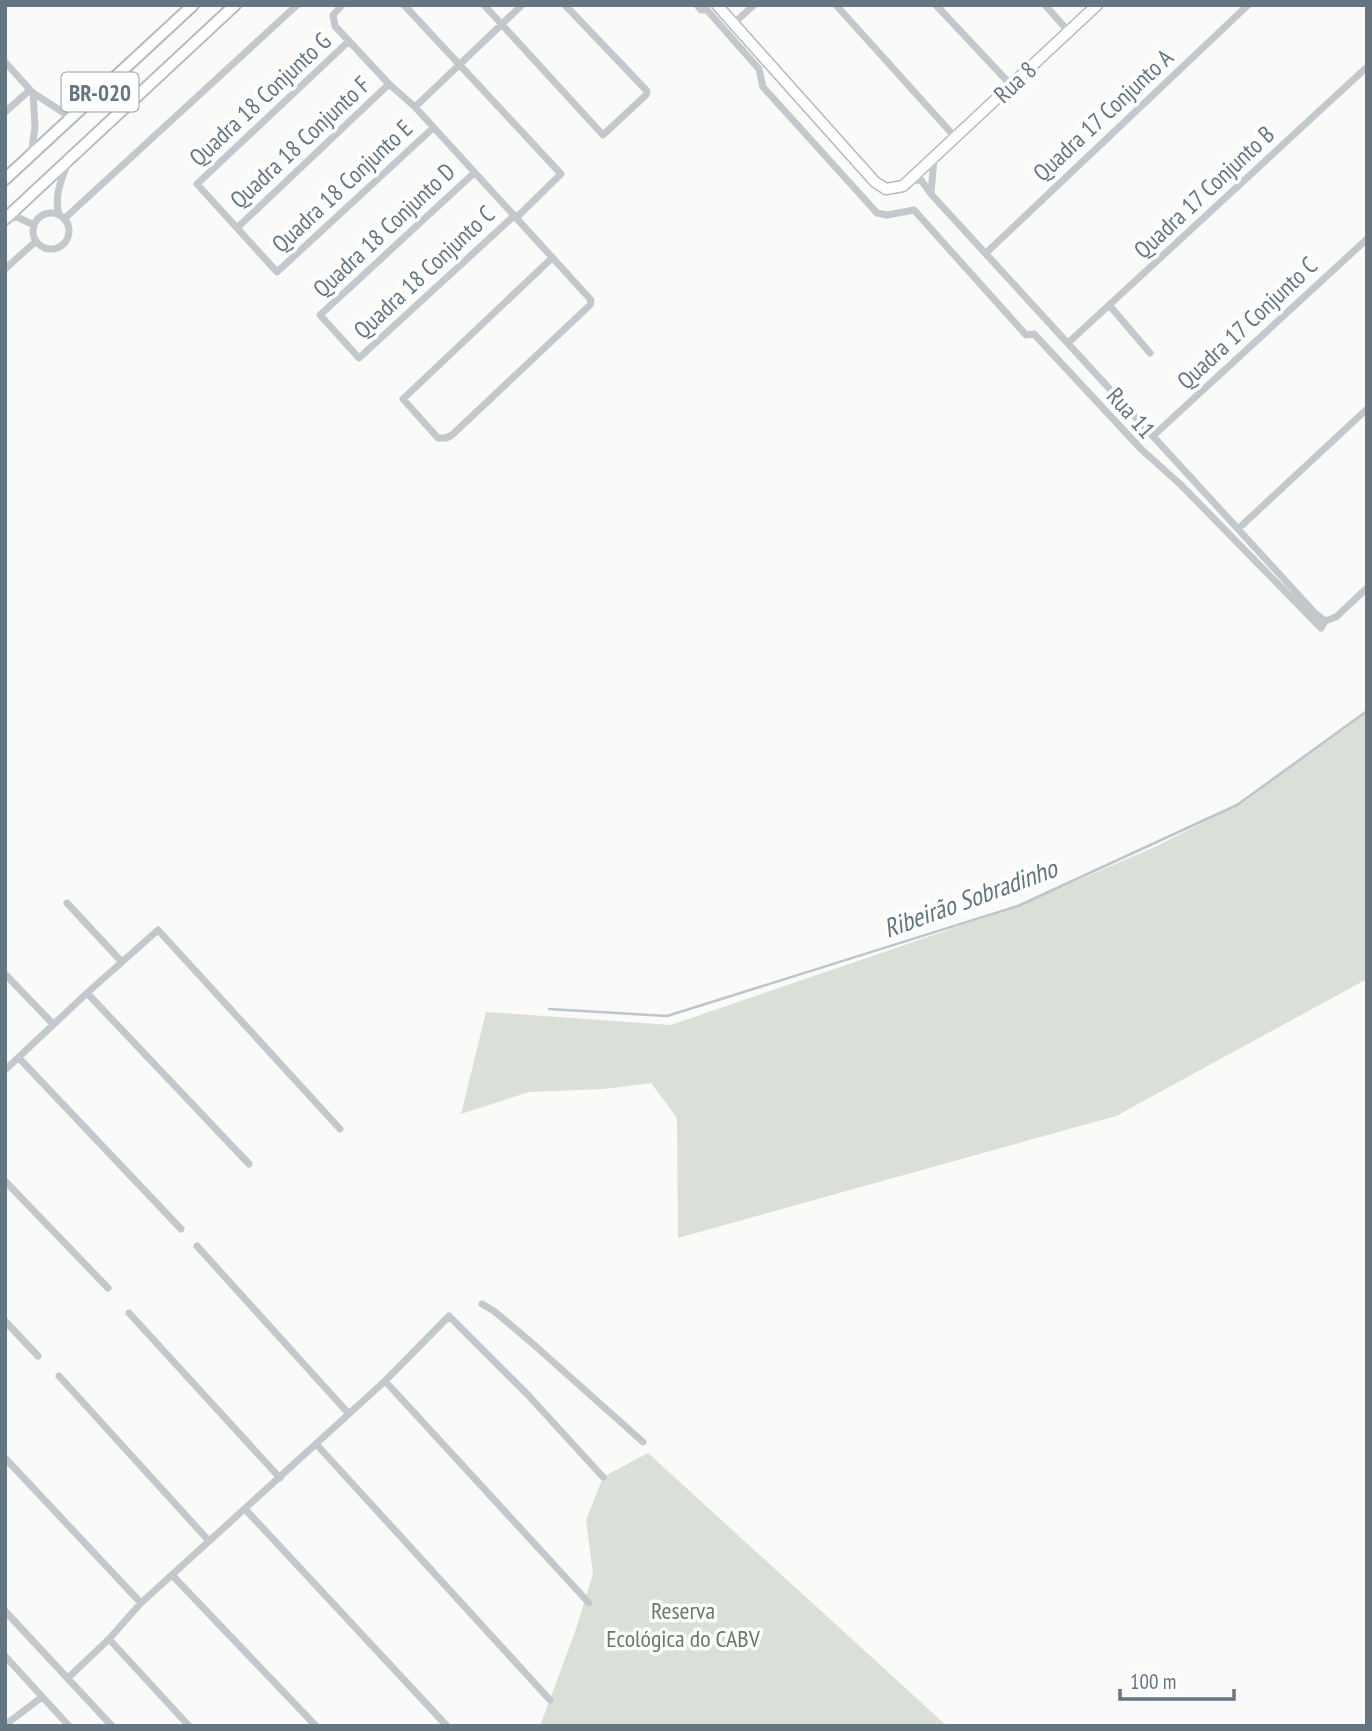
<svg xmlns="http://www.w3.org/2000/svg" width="1372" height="1731" font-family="'PT Sans Narrow',sans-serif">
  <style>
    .green { fill: #dadfd7 }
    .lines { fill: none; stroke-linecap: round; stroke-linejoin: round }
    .stream { stroke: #bbc7cb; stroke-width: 2.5 }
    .major-casing { stroke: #b5babe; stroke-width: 13 }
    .highway-casing { stroke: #b4b9bd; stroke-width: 14 }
    .minor { stroke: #c3c8cc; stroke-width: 7 }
    .major { stroke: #fff; stroke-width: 10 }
    .highway { stroke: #fff; stroke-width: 10 }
    .labels { text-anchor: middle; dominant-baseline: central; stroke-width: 7; stroke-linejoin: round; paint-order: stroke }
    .shield { fill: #fff; stroke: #939fa8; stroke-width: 2 }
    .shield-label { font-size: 23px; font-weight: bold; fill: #657683 }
    .street-label { font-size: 24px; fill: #657683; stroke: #fff }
    .park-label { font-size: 24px; fill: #687a64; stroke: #fff }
    .water-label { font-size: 26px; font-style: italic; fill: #60757c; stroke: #fff }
  </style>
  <rect width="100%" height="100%" fill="#fafaf8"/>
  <path class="green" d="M1367,711V979L1116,1116L678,1238L677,1118L651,1083L604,1089L529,1092L461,1114L486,1012L671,1025L1018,906L1157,846L1237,805Z
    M648,1453L947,1726H540L575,1632L593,1574L586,1520L603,1477Z"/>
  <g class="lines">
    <path class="stream" d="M549,1009L667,1016L1018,906L1237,805L1367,711"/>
    <defs>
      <path id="major" d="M717,5L875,182L886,189L903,186L1097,5"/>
      <path id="highway" d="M5,179L193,5
        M5,219L235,5"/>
    </defs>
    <use href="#major" class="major-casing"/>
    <use href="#highway" class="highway-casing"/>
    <path class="minor" d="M342,5L333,15L335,26L389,84L415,107L591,300L590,305L452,435L446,438H438L403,399L552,258
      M404,5L561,174L517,217
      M484,5L603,135L646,95L647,91L565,5
      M697,5L701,10H707L759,69L763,87L877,213L887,215L914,210L1026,335L1034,334L1141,449L1181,485L1321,628L1325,621
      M836,5L955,137
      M936,5L1011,85
      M1045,5L1069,32
      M734,23L754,5
      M349,41L197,184L277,272L433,128
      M5,62L33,93L72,118
      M415,107L522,5
      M5,112L30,90
      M31,155L35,127L33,93
      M474,173L320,315L359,358L515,215
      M910,181L921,180L931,194L1315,613L1325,621L1336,617L1367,588
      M931,193L934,159
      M33 231a18 18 0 1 1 36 0a18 18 0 1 1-36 0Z
      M59,215C54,195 61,181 68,162
      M6,219L17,217L34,225
      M64,219L297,5
      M237,228L389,84
      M986,253L1248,5
      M5,269L36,241
      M1110,306L1150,353
      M1068,343L1367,67
      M1153,436L1367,239
      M1238,529L1367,409
      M67,903L121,961
      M5,974L53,1024
      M87,993L249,1164
      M19,1058L181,1229
      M5,1070L87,993L158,930L340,1129
      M5,1181L108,1288
      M197,1246L349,1414
      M482,1304L494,1311L532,1343L643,1442
      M129,1313L280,1478
      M5,1321L38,1356
      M59,1376L209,1541
      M385,1381L589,1603
      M317,1445L550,1700
      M5,1458L141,1603
      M245,1509L447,1726
      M172,1575L316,1726
      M5,1611L112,1726
      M109,1639L189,1726
      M5,1656L69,1726
      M68,1678L109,1639L141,1603L385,1381L449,1316L528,1395L603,1477
      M5,1725L42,1697"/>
    <use href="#major" class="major"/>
    <use href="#highway" class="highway"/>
  </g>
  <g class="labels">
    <rect class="shield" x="61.5" y="72.5" width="77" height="39" rx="5"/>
    <g class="shield-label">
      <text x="100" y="92">BR-020</text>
    </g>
    <g class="street-label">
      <text transform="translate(1015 82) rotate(-43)">Rua 8</text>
      <text transform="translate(260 99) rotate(-43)">Quadra 18 Conjunto G</text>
      <text transform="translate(1103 115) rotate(-43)">Quadra 17 Conjunto A</text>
      <text transform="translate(300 142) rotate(-43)">Quadra 18 Conjunto F</text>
      <text transform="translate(342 186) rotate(-43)">Quadra 18 Conjunto E</text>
      <text transform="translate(1204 192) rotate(-43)">Quadra 17 Conjunto B</text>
      <text transform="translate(384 230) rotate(-43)">Quadra 18 Conjunto D</text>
      <text transform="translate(424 272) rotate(-43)">Quadra 18 Conjunto C</text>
      <text transform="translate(1247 323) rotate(-43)">Quadra 17 Conjunto C</text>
      <text transform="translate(1131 413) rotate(48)">Rua 11</text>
    </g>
    <g class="park-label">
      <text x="683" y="1610">Reserva<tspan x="683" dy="28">Ecológica do CABV</tspan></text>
    </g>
    <g class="water-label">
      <text transform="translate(970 898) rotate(-20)">Ribeirão Sobradinho</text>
    </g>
  </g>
  <rect width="1372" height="1731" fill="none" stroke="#657683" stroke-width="14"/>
  <path d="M1120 1689v10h114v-10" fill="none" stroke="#657683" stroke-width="3.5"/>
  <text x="1130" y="1689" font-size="21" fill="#657683" stroke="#ffffff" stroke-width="5" paint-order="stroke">100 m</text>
</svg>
